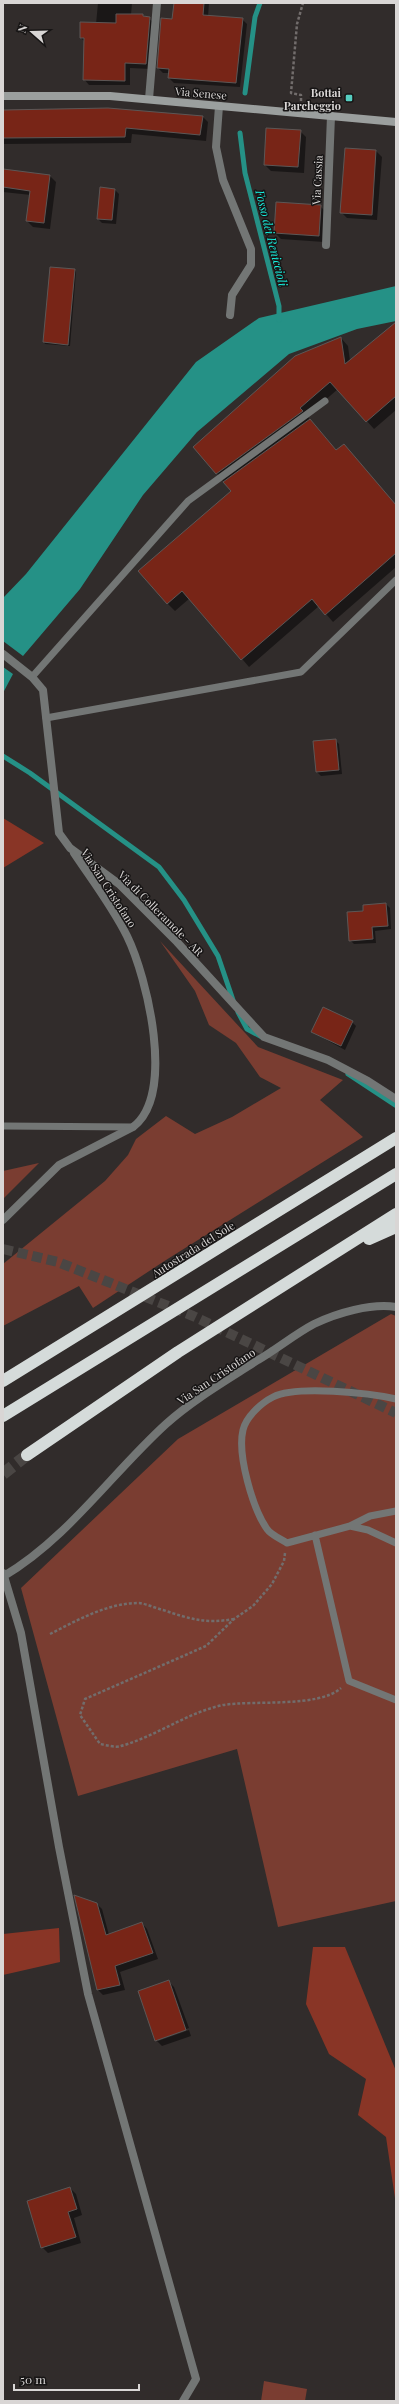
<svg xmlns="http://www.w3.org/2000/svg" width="399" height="2404" font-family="'Playfair Display',serif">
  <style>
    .green { fill: #7a3d31 }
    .forest { fill: #893526 }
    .water { fill: #259186 }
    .shadow { fill: #0007 }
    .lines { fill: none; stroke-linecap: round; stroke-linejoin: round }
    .stream { stroke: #259186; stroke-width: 5 }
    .building { fill: #782517; stroke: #5c5756 }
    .primary-tunnel { stroke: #4a4644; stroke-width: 10; stroke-dasharray: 10 5; stroke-linecap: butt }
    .highway-tunnel { stroke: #4a4644; stroke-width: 12; stroke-dasharray: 12 6; stroke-linecap: butt }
    .path { stroke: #726d6c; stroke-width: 2.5; stroke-dasharray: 3 2; stroke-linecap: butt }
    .lane { stroke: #737675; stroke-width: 7 }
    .street { stroke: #737675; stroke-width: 8 }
    .secondary { stroke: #9b9f9e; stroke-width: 8 }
    .highway { stroke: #d5dbda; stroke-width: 12 }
    .poi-dot { fill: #57cec1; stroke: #171515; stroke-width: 1.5 }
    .labels { text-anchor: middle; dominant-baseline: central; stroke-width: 3; stroke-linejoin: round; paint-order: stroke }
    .poi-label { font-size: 11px; font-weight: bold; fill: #d9d6d5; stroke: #171515; text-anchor: end }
    .street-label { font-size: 11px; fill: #d9d6d5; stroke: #171515 }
    .water-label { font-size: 12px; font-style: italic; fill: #18efde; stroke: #171515 }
  </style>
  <rect width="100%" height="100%" fill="#312c2b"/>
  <path class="green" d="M160,941L258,1047L343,1080L320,1100L363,1137L166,1260L93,1308L79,1286L3,1326V1264L105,1181L128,1155L136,1139L166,1116L195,1134L232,1117L281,1088L260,1077L236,1043L209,1025L195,991Z
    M39,1163L3,1199V1171Z
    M391,1314L396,1316V1901L278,1927L237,1749L78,1796L21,1588L178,1439Z
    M264,2381L307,2389L305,2401H261Z"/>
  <path class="forest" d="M3,818L44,843L3,868Z
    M59,1928L60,1962L3,1975V1934Z
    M313,1947H345L396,2071V2205L386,2137L358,2115L366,2079L329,2054L306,2004Z"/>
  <path class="water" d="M396,286V321L357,329L289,354L197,432L143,495L80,589L23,656L3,641V598L26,574L196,362L259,318Z
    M3,667L13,674L3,693Z"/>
  <path class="shadow" d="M98,3H132L131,15H143L155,23L151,69L130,68V85H89L84,79L85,42L81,38L96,24Z
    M175,3H209L208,17L242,19L247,24L240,87L174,83L169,78L170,73H163L158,68L173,20Z
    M3,111L202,116L208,122L206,141L132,134L131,143L3,144Z
    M300,131L306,137L304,173L271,171L265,165Z
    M376,151L382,157L377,220L347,218L341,212Z
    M3,170L50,176L56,182L50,229L33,227L27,221L31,195L3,192Z
    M115,190L119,194L116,224L102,223L98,219Z
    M320,206L326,212L324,242L281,239L275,233Z
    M75,270L76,272L70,346L45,344L44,342Z
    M396,329V410L374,429L338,389L307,416L337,451L396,505V567L333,622L319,606L249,667L190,598L175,611L168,604L232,491L194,447L341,338L348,346L350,361Z
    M396,467V481L395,480Z
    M335,740L339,744L342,774L321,776L317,772Z
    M386,904L390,908L391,929L375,931L376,943L354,944L350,940L364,912Z
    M352,1022L356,1026L345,1050L312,1032Z
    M96,1903L102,1909L109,1935L142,1923L147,1929L158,1959L120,1972L125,1990L103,1995L97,1989Z
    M168,1981L174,1987L189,2028L158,2039V2041L189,2030L191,2036L162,2046L156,2040Z
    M70,2188L76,2194L82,2215L74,2218L81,2243L48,2253L42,2247Z"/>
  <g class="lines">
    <path class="stream" d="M245,93L255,17L260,3
      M240,133L245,173L279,306V320
      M3,756L30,773L159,867L184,900L218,956L234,1003
      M238,1012L247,1029L262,1037
      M348,1074L395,1105"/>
  </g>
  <path class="building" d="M174,3H204L203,15L243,18L236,83L168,78L169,69L157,68L161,18L172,19Z
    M116,14H143V16L150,17L146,64L125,63V81L83,80L84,38H80V22L116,23Z
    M108,108L203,116L200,135L126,128L125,137L3,138V110Z
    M266,128L301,130L298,167L264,165Z
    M345,148L376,150L372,215L340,213Z
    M3,169L50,175L44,223L26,221L30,191L3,187Z
    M100,187L115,189L112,220L97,219Z
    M276,202L321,205L319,236L274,233Z
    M50,267L75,269L68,345L43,342Z
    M396,322V396L366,422L330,382L300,408L303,411L216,474L193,447L295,356L341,337L345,364Z
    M310,419L336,450L344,444L396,505V553L325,615L312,599L241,660L182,591L167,604L138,571L231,491L223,482Z
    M336,739L339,770L316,772L313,741Z
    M386,903L388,926L372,927L373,939L349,941L347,912L363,911V905Z
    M323,1007L353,1021L341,1046L311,1032Z
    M74,1895L97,1903L106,1935L142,1922L153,1953L115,1966L120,1985L97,1990Z
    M169,1980L186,2030L155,2041L138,1991Z
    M70,2187L77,2209L68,2212L76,2237L41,2248L27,2201Z"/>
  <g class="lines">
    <path class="primary-tunnel" d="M3,1249L58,1262L193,1316L396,1413"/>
    <path class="highway-tunnel" d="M3,1474L27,1455"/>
    <path class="path" d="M301,101V95L291,93L297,24L303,3
      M285,1553L284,1561L272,1584L253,1606L234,1619L206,1646L85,1699L80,1715L100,1744C106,1745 116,1748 121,1746C157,1736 186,1713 223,1705C253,1700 319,1708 341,1688
      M50,1634C78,1620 107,1603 139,1603C147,1604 155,1608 163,1610C190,1619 205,1624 234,1619"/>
    <path class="lane" d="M32,677L188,501L325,401
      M46,718L301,672L396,580
      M3,1126L133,1127
      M396,1399C370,1393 296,1385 273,1397C261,1403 246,1417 243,1430C237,1455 253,1509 267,1529C271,1535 281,1539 287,1543L350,1526L370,1516L396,1511
      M350,1526L368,1530L396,1543
      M315,1535L349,1681L396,1700"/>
    <path class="street" d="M149,99L157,3
      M219,106L216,147L223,180L251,249V265L232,295L230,315
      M326,245L331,116
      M3,654L32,677L43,690L59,833L70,848L119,884L177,942L264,1037L328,1060L368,1081L396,1099
      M3,1220L59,1165L133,1127C176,1095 147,977 127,936C112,906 92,880 74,853
      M3,1573L21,1633L59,1847L88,1994L196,2379L183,2401
      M4,1576C68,1538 112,1473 166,1424C194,1399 227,1380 258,1360C277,1349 295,1334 314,1324C337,1313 371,1303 396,1307"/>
    <path class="secondary" d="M3,96H110L396,122"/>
    <path class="highway" d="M369,1239L396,1227
      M3,1381L396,1138
      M3,1416L396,1174
      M27,1455L178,1352L396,1214"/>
  </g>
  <rect class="poi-dot" x="345" y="94" width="8" height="8" rx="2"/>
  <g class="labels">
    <g class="poi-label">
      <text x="341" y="92">Bottai<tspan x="341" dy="13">Parcheggio</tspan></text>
    </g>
    <g class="street-label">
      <text transform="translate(201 93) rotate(5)">Via Senese</text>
      <text transform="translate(317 180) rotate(-87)">Via Cassia</text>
      <text transform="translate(109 888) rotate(57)">Via San Cristofano</text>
      <text transform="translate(161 913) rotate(45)">Via di Colleramole - AR</text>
      <text transform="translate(193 1249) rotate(-32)">Autostrada del Sole</text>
      <text transform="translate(216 1376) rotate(-34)">Via San Cristofano</text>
    </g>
    <g class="water-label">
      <text transform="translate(272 238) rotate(76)">Fosso dei Reniccioli</text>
    </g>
  </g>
  <rect width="399" height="2404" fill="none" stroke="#d9d6d5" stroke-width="8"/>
  <g transform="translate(32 32) rotate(290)" stroke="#171515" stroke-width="3" paint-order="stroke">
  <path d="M0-3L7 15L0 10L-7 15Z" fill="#d9d6d5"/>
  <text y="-6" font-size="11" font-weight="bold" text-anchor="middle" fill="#d9d6d5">N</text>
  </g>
  <path d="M14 2384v6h125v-6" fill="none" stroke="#d9d6d5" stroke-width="2"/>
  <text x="20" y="2384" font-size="12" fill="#d9d6d5" stroke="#171515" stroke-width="3" paint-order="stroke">50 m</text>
</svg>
